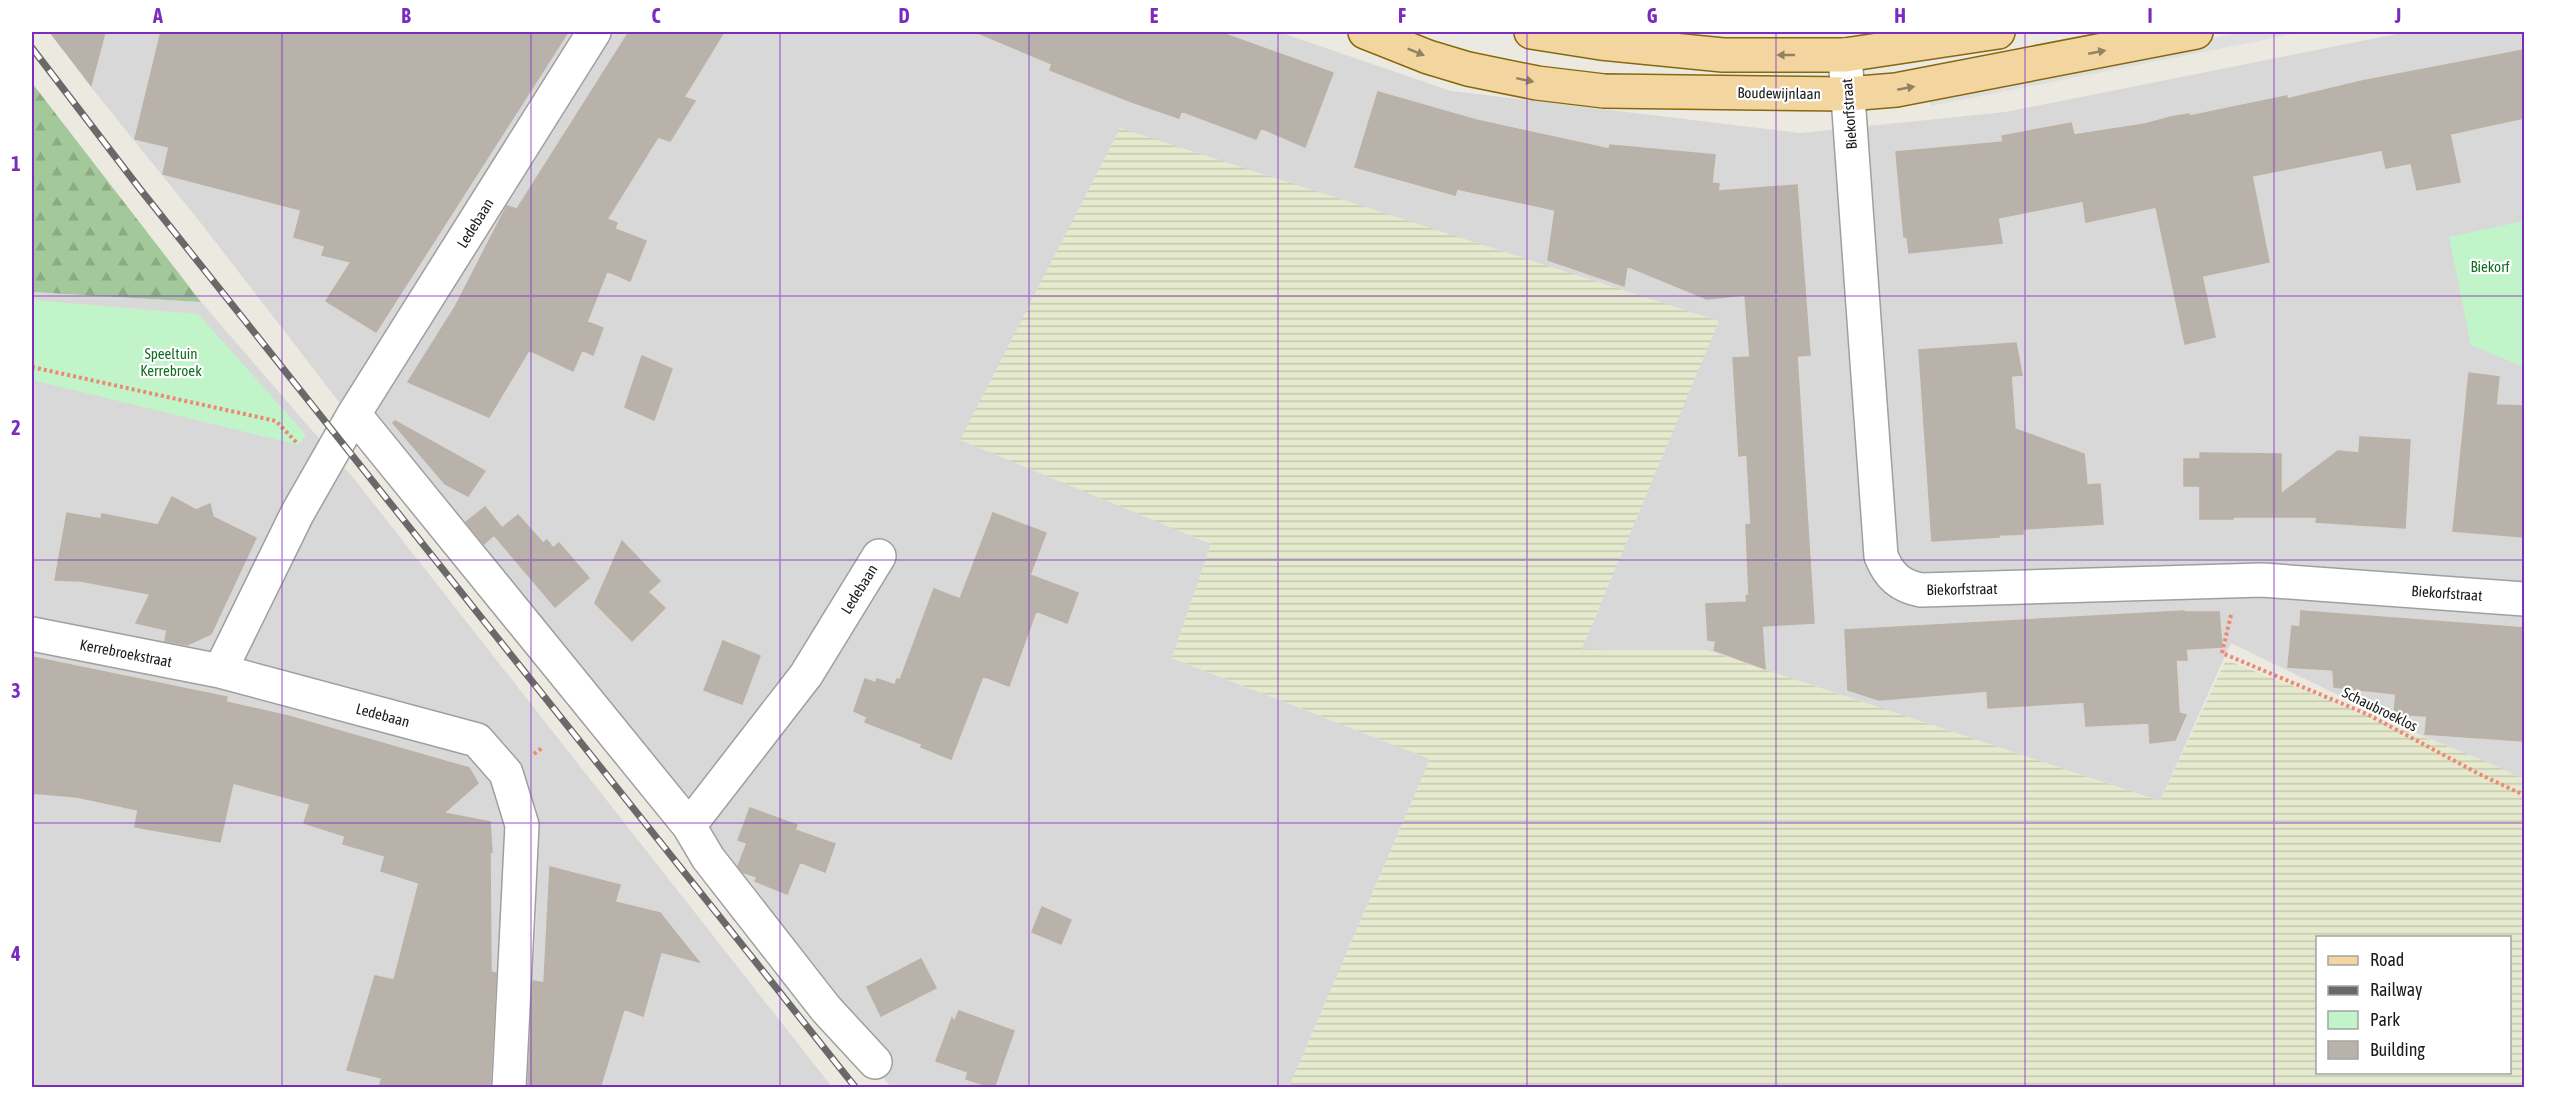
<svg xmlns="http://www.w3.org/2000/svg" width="2556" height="1119" font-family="'Asap Condensed',sans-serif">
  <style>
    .residential { fill: #d9d8d8 }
    .farmland { fill: url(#farmland-rules); fill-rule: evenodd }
    .forest { fill: url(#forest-firs) }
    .park { fill: #c1f4c9 }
    .parking { fill: #dfdfdf }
    .building { fill: #b8b2ab; stroke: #bcb1a5; stroke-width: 1.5 }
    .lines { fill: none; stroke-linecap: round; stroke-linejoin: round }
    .minor-casing { stroke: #9f9f9f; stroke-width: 36 }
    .major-casing { stroke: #86680d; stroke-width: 36 }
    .path { stroke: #ed8871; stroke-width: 4; stroke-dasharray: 3 3; stroke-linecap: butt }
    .minor { stroke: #fff; stroke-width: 33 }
    .major { stroke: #f3d69f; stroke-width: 33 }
    .rail-casing { stroke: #696969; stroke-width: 7 }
    .rail { stroke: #fff; stroke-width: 4.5; stroke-dasharray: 14; stroke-linecap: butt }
    .oneway { fill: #928264 }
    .grid { fill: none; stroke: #7b2cbf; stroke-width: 1.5; stroke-opacity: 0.55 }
    .labels { text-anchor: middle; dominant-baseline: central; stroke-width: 4.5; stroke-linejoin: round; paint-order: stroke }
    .street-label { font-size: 15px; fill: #1b1b1b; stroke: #fff }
    .park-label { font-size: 15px; fill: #146e23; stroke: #fff }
    .neatline { fill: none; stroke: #7b2cbf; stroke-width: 2 }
    .grid-label { font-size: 20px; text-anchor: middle; font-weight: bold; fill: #7b2cbf }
  </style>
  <defs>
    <pattern id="farmland-rules" width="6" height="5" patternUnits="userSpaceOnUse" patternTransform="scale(1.5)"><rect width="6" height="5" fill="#e5eace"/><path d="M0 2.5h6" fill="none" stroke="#c4c8b0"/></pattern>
    <pattern id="forest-firs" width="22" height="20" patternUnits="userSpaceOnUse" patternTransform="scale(1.5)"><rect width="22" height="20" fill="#a3c899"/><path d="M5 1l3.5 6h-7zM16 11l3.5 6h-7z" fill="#8cab83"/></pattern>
  </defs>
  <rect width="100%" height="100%" fill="#ece9e1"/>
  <path class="residential" d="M50,32H1279L1451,91L1800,133L2005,112L2407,32H2524V779L2416,733L2231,643L2160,801L1706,650L1581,649L961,440L1211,544L1172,658L1430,759L1289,1087H891L379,454L204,227L90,86Z
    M32,292L201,302L355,480L832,1087H32Z"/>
  <path class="farmland" d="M1120,128L1719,321L1582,649L1706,650L2160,801L2226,660L2485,761L2524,779V1087H1289L1430,759L1172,658L1211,544L960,440ZM2318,938H2510V1072H2318Z"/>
  <path class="forest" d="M32,83L201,302L32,292Z"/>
  <path class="park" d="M2524,221V367L2471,345L2449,237Z
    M32,300L198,314L306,435L299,445L32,380Z"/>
  <path class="parking" d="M2243,32H2303L1931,106L1928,95Z
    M527,901L537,912L527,1087L517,1088Z"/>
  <path class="building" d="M50,32H105L91,85Z
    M161,32H568L376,332L326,301L351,262L322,255L325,246L294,237L301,210L163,174L169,147L135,139Z
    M629,32H724L684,97L695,101L670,141L658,137L607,219L617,223L615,229L646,241L630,281L607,271L587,322L603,328L593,355L582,350L573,371L529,350L489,417L408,382L455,307L507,206L517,209Z
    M976,32H1219L1333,73L1305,147L1261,128L1256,139L1181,111L1179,118L1132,102L1050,70L1052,64Z
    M2524,50V118L2450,134L2460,182L2417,190L2411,163L2386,168L2382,150L2252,176L2269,262L2202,276L2215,337L2185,344L2156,207L2086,222L2083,201L1998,218L2002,243L1909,253L1907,237H1904L1896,152L2003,142L2002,136L2071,123L2074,135L2145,124L2171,117L2189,114L2190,116L2287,96V99L2362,81Z
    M1378,92L1476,120L1609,149L1610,145L1715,155L1712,183L1719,184L1718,191L1797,185L1810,355L1797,356L1814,623L1762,626L1765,669L1714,650L1716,641L1708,640L1706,604L1747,602L1746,596L1749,595L1746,525L1751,524L1747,455L1739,456L1733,358L1750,357L1745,295L1707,299L1627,266L1624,286L1548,260L1555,210L1457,189L1455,195L1355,167Z
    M2016,343L2022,375L2011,376L2015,429L2084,454L2087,485L2100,484L2103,524L2023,529V534L1999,535V537L1932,541L1919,350Z
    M642,356L672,369L654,420L625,407Z
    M2469,373L2499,377L2496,405L2524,406V537L2453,531Z
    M395,421L485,471L468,496L445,484L393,423Z
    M2360,437L2410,440L2405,528L2316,522L2317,517H2233V519H2200V486H2184V459H2200V453L2281,454V494L2338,451L2359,453Z
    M172,497L196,510L210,504L213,517L256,538L211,634L187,645L165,641L167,630L136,623L150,594L81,581L55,580L67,513L101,519L102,514L158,525Z
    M485,507L502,528L518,515L543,543L547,540L553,548L559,543L589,578L555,607L494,535L484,544L466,522Z
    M993,513L1046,533L1030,575L1078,593L1067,623L1036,611L1009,686L983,676L951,759L921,747L922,744L865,722L867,717L854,711L865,679L876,683L877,679L895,685L897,679L900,680L934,589L960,599Z
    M622,541L660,581L648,592L665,608L632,641L595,603Z
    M2184,611V612H2219L2222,647L2186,649L2187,660H2176L2179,713L2186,715L2175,740L2150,743L2149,723L2086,726L2084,702L1988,708L1987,691L1879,700L1848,690L1845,630Z
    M2301,611L2524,628V741L2425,734L2427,716L2394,714L2396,694L2334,687L2333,670L2288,667L2292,626L2300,627Z
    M723,641L760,656L742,704L704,690Z
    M32,657L227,697L226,702L288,716L469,768L478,783L444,813L490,822L492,852L490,851L491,972L496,973L490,1088H379L382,1078L347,1070L375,976L394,980L419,883L381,871L385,856L343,844L345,836L304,823L310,804L233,783L220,842L135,827L138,810L77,797L32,793Z
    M750,808L797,825L795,830L835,844L825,872L800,862L787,894L755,881L757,877L742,872L738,866L747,843L738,840Z
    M550,867L620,885L615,902L660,913L699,962L661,952L643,1016L624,1009L600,1088H528L533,981L544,983Z
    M1042,907L1071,920L1061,944L1032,932Z
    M921,959L936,988L881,1016L867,987Z
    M959,1011L1014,1031L994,1088L966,1079L968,1072L936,1061L952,1018L954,1022Z"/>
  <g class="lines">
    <defs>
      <path id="minor" d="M1845,55L1881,556C1889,576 1900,586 1921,590L2262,580L2524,599
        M354,414L689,826L708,858L826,1009L875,1062
        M32,634L220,671L477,740L506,773L522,825L509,1088
        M220,671L297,514L354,414L594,32
        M689,826L806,675L879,556"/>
      <path id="major" d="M1365,32L1428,57L1468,69L1537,83L1604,91L1847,94L1896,90L2196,32
        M1531,32L1601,43L1723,55H1845L1998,32"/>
    </defs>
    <use href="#minor" class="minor-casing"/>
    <use href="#major" class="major-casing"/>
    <path class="path" d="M32,367L276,421L297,443
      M2231,615L2222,653L2369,715L2479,774L2524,795
      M534,754L542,748"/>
    <use href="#minor" class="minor"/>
    <use href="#major" class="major"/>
    <defs>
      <path id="rail" d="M32,48L140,189L856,1088"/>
    </defs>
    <use href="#rail" class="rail-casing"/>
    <use href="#rail" class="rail"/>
  </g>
  <defs><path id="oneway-solid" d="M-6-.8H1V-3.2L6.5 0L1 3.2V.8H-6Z" transform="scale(1.5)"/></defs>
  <g class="oneway">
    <use href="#oneway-solid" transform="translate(1416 52) rotate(22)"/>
    <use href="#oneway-solid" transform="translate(2097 52) rotate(-11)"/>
    <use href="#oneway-solid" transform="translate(1786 55) rotate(-180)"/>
    <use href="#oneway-solid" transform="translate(1525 80) rotate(12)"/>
    <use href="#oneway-solid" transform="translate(1906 88) rotate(-11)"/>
  </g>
  <path class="grid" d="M282,32V1088M531,32V1088M780,32V1088M1029,32V1088M1278,32V1088M1527,32V1088M1776,32V1088M2025,32V1088M2274,32V1088M32,296H2524M32,560H2524M32,823H2524"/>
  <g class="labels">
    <g class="street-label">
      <text transform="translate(1779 93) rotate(1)">Boudewijnlaan</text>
      <text transform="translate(1849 114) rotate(-94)">Biekorfstraat</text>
      <text transform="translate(475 223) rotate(-58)">Ledebaan</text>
      <text transform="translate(859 589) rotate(-58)">Ledebaan</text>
      <text transform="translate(1962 589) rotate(-1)">Biekorfstraat</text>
      <text transform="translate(2447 593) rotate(4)">Biekorfstraat</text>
      <text transform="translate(126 653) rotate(11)">Kerrebroekstraat</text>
      <text transform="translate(2380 709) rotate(26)">Schaubroeklos</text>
      <text transform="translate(383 715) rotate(15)">Ledebaan</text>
    </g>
    <g class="park-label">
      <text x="2490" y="266">Biekorf</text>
      <text x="171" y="353">Speeltuin<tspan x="171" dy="17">Kerrebroek</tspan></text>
    </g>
  </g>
  <rect width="2556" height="1119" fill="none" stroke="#ffffff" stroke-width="66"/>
  <rect x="2316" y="936" width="195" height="138" fill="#ffffff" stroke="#a4a4a4" stroke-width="1.5"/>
  <rect x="2328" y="956" width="30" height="9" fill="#f3d69f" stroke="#a4a4a4" stroke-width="1.5"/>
  <text x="2370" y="966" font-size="18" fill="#1b1b1b">Road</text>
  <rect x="2328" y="986" width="30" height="9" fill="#696969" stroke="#a4a4a4" stroke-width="1.5"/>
  <text x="2370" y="996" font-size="18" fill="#1b1b1b">Railway</text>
  <rect x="2328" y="1011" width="30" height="18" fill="#c1f4c9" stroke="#a4a4a4" stroke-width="1.5"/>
  <text x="2370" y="1026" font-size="18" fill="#1b1b1b">Park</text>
  <rect x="2328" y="1041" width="30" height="18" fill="#b8b2ab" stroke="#a4a4a4" stroke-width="1.5"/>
  <text x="2370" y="1056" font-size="18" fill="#1b1b1b">Building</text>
  <rect x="33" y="33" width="2490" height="1053" class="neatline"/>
  <g class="grid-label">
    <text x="158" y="23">A</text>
    <text x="406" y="23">B</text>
    <text x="656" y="23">C</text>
    <text x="904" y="23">D</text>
    <text x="1154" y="23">E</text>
    <text x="1402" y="23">F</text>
    <text x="1652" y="23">G</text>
    <text x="1900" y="23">H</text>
    <text x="2150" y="23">I</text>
    <text x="2398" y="23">J</text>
    <text x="16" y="171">1</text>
    <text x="16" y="435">2</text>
    <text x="16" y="698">3</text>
    <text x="16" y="961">4</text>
  </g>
</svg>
